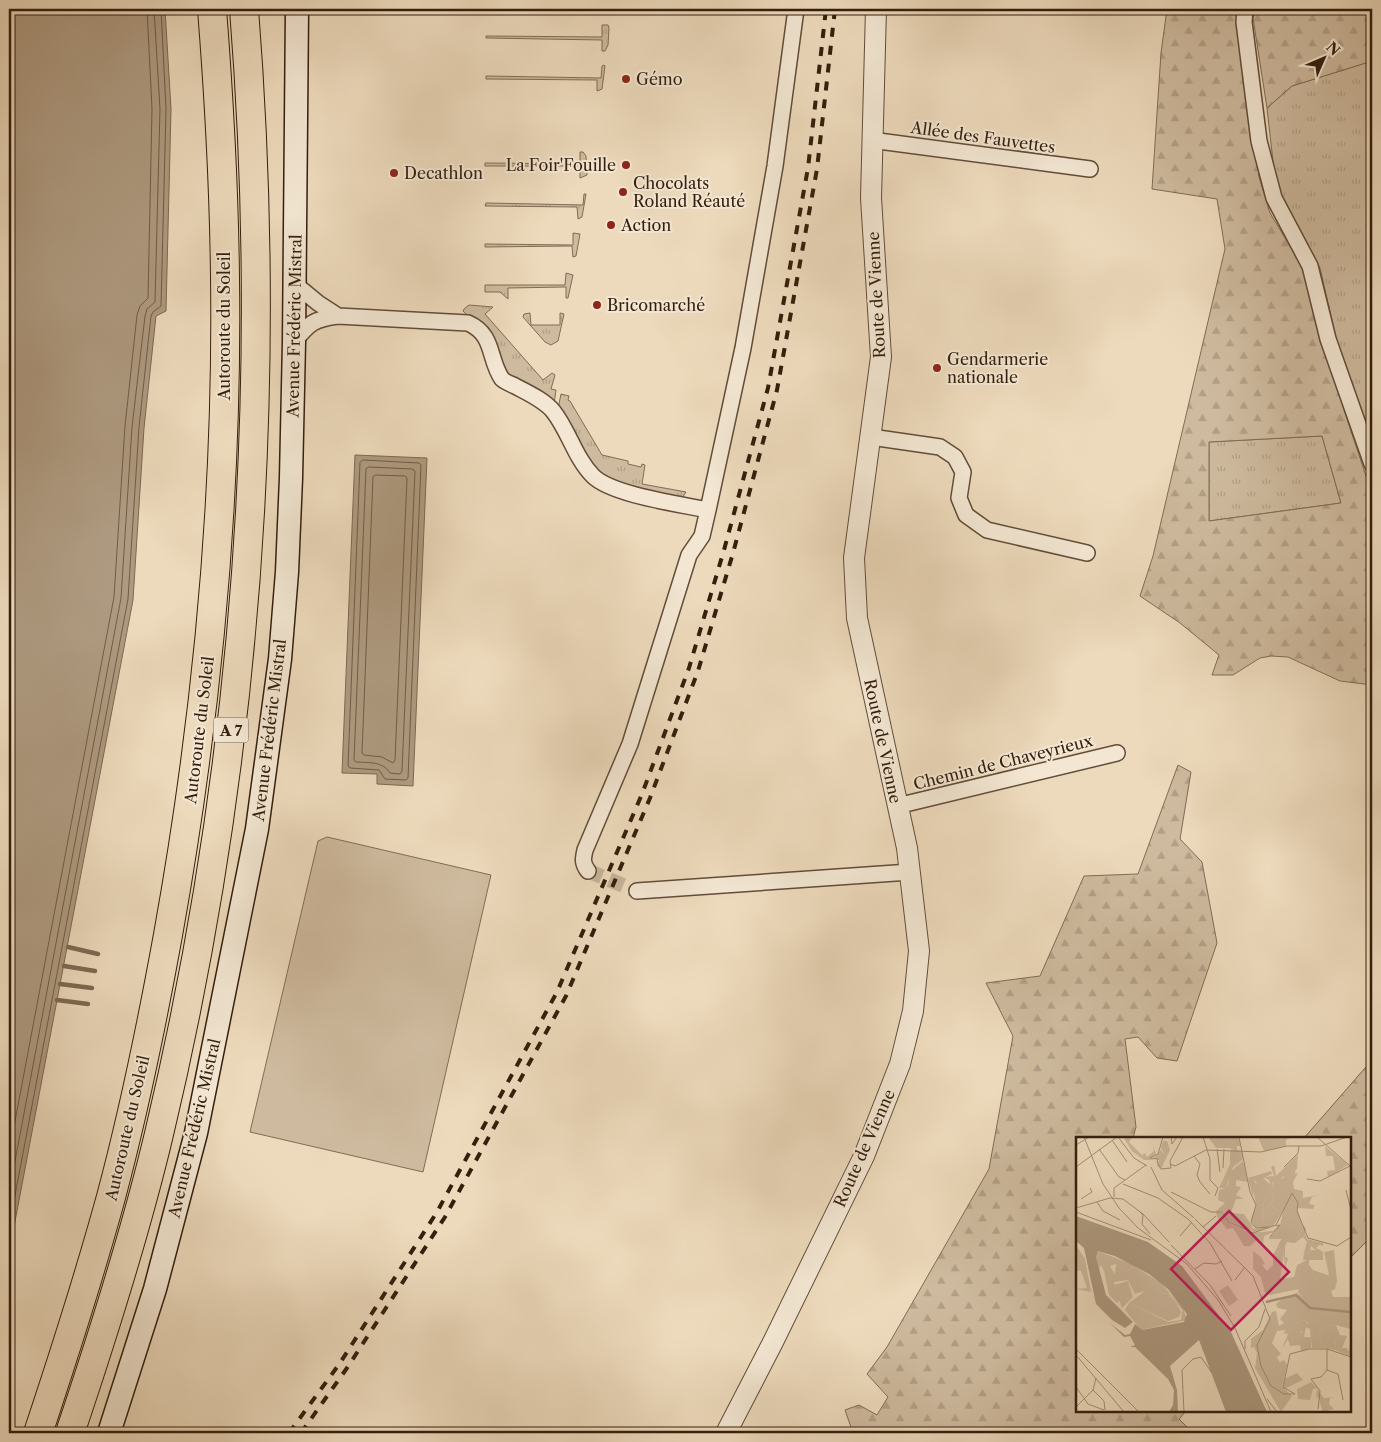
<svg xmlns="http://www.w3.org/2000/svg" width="1381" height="1442" font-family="'Libre Caslon Text',serif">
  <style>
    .grass { fill: url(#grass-tufts); stroke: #816c55 }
    .forest { fill: url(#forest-firs); stroke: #816c55; fill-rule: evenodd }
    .pitch { fill: #ceba9e; stroke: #816c55 }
    .water { fill: #ae9a80; stroke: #7d6852 }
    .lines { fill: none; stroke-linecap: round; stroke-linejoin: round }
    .shore { stroke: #715c46; stroke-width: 1 }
    .stream { stroke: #7d6852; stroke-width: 4.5 }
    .minor-tunnel { stroke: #c8b499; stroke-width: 15; stroke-dasharray: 15 8; stroke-linecap: butt }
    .minor-casing { stroke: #624d38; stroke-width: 18 }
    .tertiary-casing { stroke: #624d38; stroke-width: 22 }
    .secondary-casing { stroke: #341e0c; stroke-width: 25 }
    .motorway-casing { stroke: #341e0c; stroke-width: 30 }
    .minor { stroke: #f3e7d3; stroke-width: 15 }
    .tertiary { stroke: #f3e7d3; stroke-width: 20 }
    .secondary { stroke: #f3e7d3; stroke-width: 22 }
    .motorway { stroke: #eddabc; stroke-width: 28 }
    .rail { stroke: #341e0c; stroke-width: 4; stroke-dasharray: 9 9; stroke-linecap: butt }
    .poi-dot { fill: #8f2418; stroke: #f3e7d3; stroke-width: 2 }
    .labels { text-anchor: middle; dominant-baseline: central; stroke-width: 4; stroke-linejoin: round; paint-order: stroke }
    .shield { fill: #f3e7d3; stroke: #6d5a48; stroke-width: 1 }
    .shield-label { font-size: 15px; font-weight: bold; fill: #341e0c }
    .poi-label { font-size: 16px; fill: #341e0c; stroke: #f3e7d3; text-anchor: start }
    .street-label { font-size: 16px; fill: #341e0c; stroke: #f3e7d3 }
    .inset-river { fill: none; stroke: #ae9a80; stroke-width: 2.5 }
    .inset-road { fill: none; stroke: #a38f76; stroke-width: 1 }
    .view { fill: #c2185b; fill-opacity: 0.15; stroke: #c2185b; stroke-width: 2.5 }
    .inset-edge { fill: none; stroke: #341e0c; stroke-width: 2.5 }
  </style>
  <defs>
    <pattern id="grass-tufts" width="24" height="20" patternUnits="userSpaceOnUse" patternTransform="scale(1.25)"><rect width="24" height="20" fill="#ceba9e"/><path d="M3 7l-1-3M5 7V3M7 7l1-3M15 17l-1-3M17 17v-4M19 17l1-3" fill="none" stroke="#b29f87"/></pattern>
    <pattern id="forest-firs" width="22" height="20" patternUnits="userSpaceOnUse" patternTransform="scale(1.25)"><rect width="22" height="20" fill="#ceba9e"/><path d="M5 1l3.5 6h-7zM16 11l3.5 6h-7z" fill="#b29f87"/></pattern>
  </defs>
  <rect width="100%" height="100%" fill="#eddabc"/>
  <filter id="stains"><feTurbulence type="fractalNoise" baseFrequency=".004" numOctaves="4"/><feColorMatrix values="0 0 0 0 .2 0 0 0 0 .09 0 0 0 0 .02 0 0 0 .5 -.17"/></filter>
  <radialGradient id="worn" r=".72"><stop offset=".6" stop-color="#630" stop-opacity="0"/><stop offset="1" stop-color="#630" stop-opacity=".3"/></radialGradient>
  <path class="grass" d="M602,25H608L609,28L608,45L605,51H602V40L486,38V36L602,37Z
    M1372,61V410L1371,436L1337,342L1320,268L1280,193L1274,170L1267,108L1292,86Z
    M604,65L605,66L602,89L597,91V80L486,79V76L601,78L602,66Z
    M580,152H583L586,156L587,175L580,178V166H485V163L580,164Z
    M584,194H586L582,217L578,219L577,207L485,206L486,203L583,205Z
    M573,233L580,234L576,256L573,257L572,246L485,247V244L573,245Z
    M566,273L573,275L568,298H566V287L508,288V299L500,292H485V285H565Z
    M469,305L493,307L485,314L543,380L552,373L555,375L551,389L556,390L554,404C543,396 513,381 506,371C498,360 499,343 491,332C484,322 471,320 463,311L464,309Z
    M530,313L531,325H560V313L564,314L558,341L551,345L545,342L523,317L524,314Z
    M561,394L569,396L568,400L570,401L602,455L628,461V464L641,467L642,464L645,465L642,484L686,492L682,498L614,484L593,469L558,409Z
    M1322,436L1341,503L1209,521V442Z"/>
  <path class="forest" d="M1167,9H1238L1259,177L1270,213L1299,261L1308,280L1314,311L1345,413L1372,494V685L1340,681L1288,657L1271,656L1260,658L1233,675H1212L1219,655L1180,623L1140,596L1153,556L1225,249L1217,199L1152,189L1161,53ZM1322,436L1341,503L1209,521V442Z
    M1256,9H1372V61L1292,86L1267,108L1253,18Z
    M1178,765L1191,772L1180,839L1202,862L1217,943L1177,1061L1157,1058L1138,1037L1125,1039L1136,1127L1133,1138H1077V1411H1186L1179,1419L1193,1433H853L845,1410L859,1405L877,1415L888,1397L867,1374L887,1347L989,1169L1013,1036L986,983L1040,976L1084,876L1138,874Z
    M1372,1060V1236L1350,1258V1138H1304Z"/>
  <path class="pitch" d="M327,837L491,875L423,1172L250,1132L318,841Z"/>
  <path class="water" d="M9,9H165L171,109L166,311L156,316L144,428L133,600L9,1253Z
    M355,455L427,458L413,786L377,784V774L342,773Z"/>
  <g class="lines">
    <path class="shore" d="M363,460L419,463L421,465L408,778L406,780L385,779L379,770L350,768L348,766L360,463Z
      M369,467L412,469L415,471L402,771L400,774L390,773C382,761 370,763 356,762L354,760L366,469Z
      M376,475L405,476L407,478L395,760L393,763L382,757L364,755L362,753L373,477Z
      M9,1153L114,597L125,426L137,315L140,306L148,298L152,109L147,9
      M9,1193L121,598L132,427L145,316L147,309L155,302L160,109L154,9
      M9,1227L128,599L139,427L151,316L153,312L161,306L166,109L161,9"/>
    <path class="stream" d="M68,947L98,954
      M64,966L95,971
      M60,984L92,988
      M57,1000L88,1004"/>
    <path class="minor-tunnel" d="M588,871L637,891"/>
    <defs>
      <path id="minor" d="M1245,9L1244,22L1259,141L1274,198L1310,266L1328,339L1372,464
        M871,140L1090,169
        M295,284L318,303L338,316
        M294,342C309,323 314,319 338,316L468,323C495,335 488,359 502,379C505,382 511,384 515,386C528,393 544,400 553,411C569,431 575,458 593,476C612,495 680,504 708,510
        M871,437L940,447L955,457L963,472L959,498L966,515L987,530L1087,553
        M897,806L1117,753
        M588,871C582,863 583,859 585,850L630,744L689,555L702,536L708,510L743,348L775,166L796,9
        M637,891L910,872"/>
      <path id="tertiary" d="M726,1433L773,1342L864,1156L900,1064L913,1011L919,951L907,848L857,618L854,558L881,357L871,198L876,9"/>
      <path id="secondary" d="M109,1433L155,1289L196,1133L257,829L280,659L287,572L291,478L294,342L297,9"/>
      <path id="motorway" d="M38,1433C64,1355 89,1277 111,1197C134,1111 152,1023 168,935C207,718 228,498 225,277C224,188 219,98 212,9
        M70,1433C103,1335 135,1235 159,1134C247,765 274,387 244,9"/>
    </defs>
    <use href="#minor" class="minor-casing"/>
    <use href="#tertiary" class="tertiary-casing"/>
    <use href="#secondary" class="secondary-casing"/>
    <use href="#motorway" class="motorway-casing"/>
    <use href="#minor" class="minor"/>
    <use href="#tertiary" class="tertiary"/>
    <use href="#secondary" class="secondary"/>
    <use href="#motorway" class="motorway"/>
    <path class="rail" d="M289,1433L340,1363L437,1212L557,992L642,794L689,668L724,550L768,388L808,168L826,9
      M301,1433L347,1368L445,1217L566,996L650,798L698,671L733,553L777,390L817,169L835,9"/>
  </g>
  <g class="poi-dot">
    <circle cx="626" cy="79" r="5"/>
    <circle cx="626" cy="165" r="5"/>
    <circle cx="394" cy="173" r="5"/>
    <circle cx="623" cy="192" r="5"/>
    <circle cx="611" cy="225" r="5"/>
    <circle cx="597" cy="305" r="5"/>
    <circle cx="937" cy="368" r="5"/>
  </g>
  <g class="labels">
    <rect class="shield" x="213.5" y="717.5" width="35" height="25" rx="4"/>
    <g class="shield-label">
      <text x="231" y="730">A 7</text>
    </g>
    <g class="poi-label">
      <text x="636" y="79">Gémo</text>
      <text x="616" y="165" text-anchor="end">La Foir'Fouille</text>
      <text x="404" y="173">Decathlon</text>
      <text x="633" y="183">Chocolats<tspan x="633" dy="18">Roland Réauté</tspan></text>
      <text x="621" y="225">Action</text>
      <text x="607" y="305">Bricomarché</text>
      <text x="947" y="359">Gendarmerie<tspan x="947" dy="18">nationale</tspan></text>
    </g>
    <g class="street-label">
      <text transform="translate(983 137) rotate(8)">Allée des Fauvettes</text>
      <text transform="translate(876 295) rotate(-93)">Route de Vienne</text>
      <text transform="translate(224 326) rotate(-90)">Autoroute du Soleil</text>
      <text transform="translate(294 326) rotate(-89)">Avenue Frédéric Mistral</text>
      <text transform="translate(199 730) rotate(-83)">Autoroute du Soleil</text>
      <text transform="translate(269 730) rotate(-83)">Avenue Frédéric Mistral</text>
      <text transform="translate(883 741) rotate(78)">Route de Vienne</text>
      <text transform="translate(1003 762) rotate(-14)">Chemin de Chaveyrieux</text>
      <text transform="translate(127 1128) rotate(-77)">Autoroute du Soleil</text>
      <text transform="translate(194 1128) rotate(-77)">Avenue Frédéric Mistral</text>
      <text transform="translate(864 1148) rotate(-66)">Route de Vienne</text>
    </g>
  </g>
  <g transform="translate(1076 1137)">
    <rect width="275" height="275" fill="#eddabc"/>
    <path d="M47,0H57L53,5L66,18L69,16L71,20L78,14L77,9L80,17L74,22L80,23H68L56,14ZM132,0L150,3L162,0L165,9H161V13L166,14L167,22L157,30L150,51H143L154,27V13H158L148,9L140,11ZM182,0H216L210,3V9L188,14ZM249,9L272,28L252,40L251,34L259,33L257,19H250ZM222,17L221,32L204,42L203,36ZM167,24L172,45L160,43V30ZM195,34L196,37L187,41L195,48L196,45L198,52L192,57L199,56L195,68L201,74L199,77L193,73V65L187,85L186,70L191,57L188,58L179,43L177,60L172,41ZM155,76L168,77L177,90L170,93L152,83ZM214,88H222L226,93L219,106L211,105L209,109V120L212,121L209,131L208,117L202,108ZM236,105L244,107L240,111L247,115V123H227L228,116L240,113L235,109ZM258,113L261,144H240L241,140L253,138L248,115ZM40,127L50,135L58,130L73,139L87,157L92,156L101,167L105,175L103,180L92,184L53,166L69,154L59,157L52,143L38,145ZM52,144L57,160L46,171L38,148ZM231,183L228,200H235V211L225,214L224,208L214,209V201L226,198V195L215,187ZM260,188L264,198L260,201L259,213L247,211L243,195L248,190ZM208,223L211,228L206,250L198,249L194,230ZM221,236L227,243L208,252V242ZM235,245L241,251L237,252L234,263L222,262L221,252ZM241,252L248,261L258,260L254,261L253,267L258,272L247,275L242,259L240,262Z" fill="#ceba9e"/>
    <path d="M87,4H91L94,13L85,32L81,29L83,23L78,21L85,13L89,18L85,11ZM166,23L160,30V49L165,50L160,58L168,62H160L152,83L147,75L142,76H146L155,87L174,96L197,94L204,88L208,72L197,89L178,95L168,90L181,92L185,90L180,91L175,83L180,68L176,44L189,51L188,57H191L198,52L197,44L195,49L193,43L187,40L198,39L195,30L198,28L200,39L203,36L206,42L220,30L219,37L222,36L217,45L218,52L227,54V61L243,58L236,60L233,67L239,68L237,72L221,71L226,88L230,91L229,97L231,102L247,106V109L236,105L234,113H240L228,116L231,105L227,100L219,106L226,93L222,88L214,89L211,96L215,99L202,108L208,117L204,142L218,140L221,128L233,122V128L237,133L254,139L241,140L240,144H261L259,152L255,154L257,160H275L274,192L260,188L248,190L243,195L247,211H236L234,192L227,189L232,186L230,183L215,187L223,190L226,198L215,201L214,209L212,202L206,212L212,197L207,196L210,193L201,194L196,206L205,217L201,220L204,226L195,230L200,239L198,248H205L216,259L205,275L179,231L181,216L178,210L175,211V219V202L187,193L196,175L200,174L203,189L208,186L204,182L211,173L202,171L200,167L206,162L221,156L227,160L222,155L223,152L194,158L189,156L185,140L177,132V114L185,120L189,127L186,128L191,134L197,128V118L206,102H192L202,93L188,99L187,108L182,102L174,109H168L157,91L151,92L141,80L140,74L149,66L142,63L143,53L150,51L153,45L152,33H157ZM199,56L195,68L201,74L199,77L193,73V65L187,85L186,70L191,57ZM0,108L9,122L15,155L0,152L11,151L5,134L0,133ZM22,114L55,127L85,146L107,171L111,183L65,193L49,173L53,166L92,185L105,183L106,173L93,156L87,157L73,139L58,130L50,135L40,127L34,129L40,139L38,147L48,160L41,166L33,158L28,134L25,128L23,132L20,120ZM264,198L271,199L266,211H271L273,215L274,207V219L259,213L260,201Z" fill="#ceba9e" fill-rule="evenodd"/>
    <path d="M137,0H162L163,4H152V11H141ZM152,148L162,163L153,169L143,154Z" fill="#ceba9e"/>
    <path d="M0,79L72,105L106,129L155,195L191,275H150L123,203L94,229L101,253L102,275H93L97,268L98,253L92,242L59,210H54L59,208L54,199L48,200L34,186L49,198L54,197L59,187L66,193L108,185L111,177L92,152L73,137L39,119L22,114L20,120L30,158L57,185L49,191L36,183L20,167L8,111L0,104Z" fill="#ae9a80"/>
    <path class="inset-river" d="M190,165L220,158L234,171L275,175"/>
    <path class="inset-road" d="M8,0L27,47L43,71L62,91L111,127L142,163L159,191L195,275M42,0L58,21L71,29M95,0L96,7L101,0M127,0L134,22V43L142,51L139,59M163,0L174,55L180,68L175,85L180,91L192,90M241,0L274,29M36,3L51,25M0,8L13,0M23,12L43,40L49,43M141,12L144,35M118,19L124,27L121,38L124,45L134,57M81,25L85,32L95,31L94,24L107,0M81,25L82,22L74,21L82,17L87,0M94,27L99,29L130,13L185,15L211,9H245L271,0M0,30L41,0M75,30L86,53L118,81M208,30L222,16L223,9M147,31L148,12M231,42L244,44L274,29M47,47L82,61L112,82L134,106L156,144M270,53L275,73M95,55L135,75H146L153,85L177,96L200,88L216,56L222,66L221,74L232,101L261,109L275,100M38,60V51L70,28M5,62L16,55L14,51M21,65L27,74L44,83M0,71L34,61L47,62L67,77L93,105M62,73L67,78L66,87L74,97M0,75L75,103M119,82L177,139L194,182L181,208L185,229L195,249L208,257H219L207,250L214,217L233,212H251L275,220M127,90L140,79M104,99L116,85M194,100L204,88L200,89M95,108L134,148L155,179M119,132L128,126L140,127L146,124M159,143L169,130M0,212L63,275M169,212V204L183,190L189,172M0,218L48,275M251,233L262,237L267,263M0,250L12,267L28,273M17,253L28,264L29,273M191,262L201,275M0,270L17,253L20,241M242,272L244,254L235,242L245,240L251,233V212M108,275L106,233L117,222L125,220L136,236"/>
    <path class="view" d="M153,74L213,135L155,193L95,132Z"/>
    <rect width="275" height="275" class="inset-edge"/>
  </g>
  <rect width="1381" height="1442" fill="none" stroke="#eddabc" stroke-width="30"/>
  <rect x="10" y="10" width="1361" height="1422" fill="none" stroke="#341e0c" stroke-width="2.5"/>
  <rect x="15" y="15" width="1351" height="1412" fill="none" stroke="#341e0c"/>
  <g transform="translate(1324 58) rotate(45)" stroke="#f3e7d3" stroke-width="4" paint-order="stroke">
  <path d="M0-4L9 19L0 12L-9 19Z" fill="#341e0c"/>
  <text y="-8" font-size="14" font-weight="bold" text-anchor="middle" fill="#341e0c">N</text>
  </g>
  <rect width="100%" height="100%" filter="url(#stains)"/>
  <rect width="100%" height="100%" fill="url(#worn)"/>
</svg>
